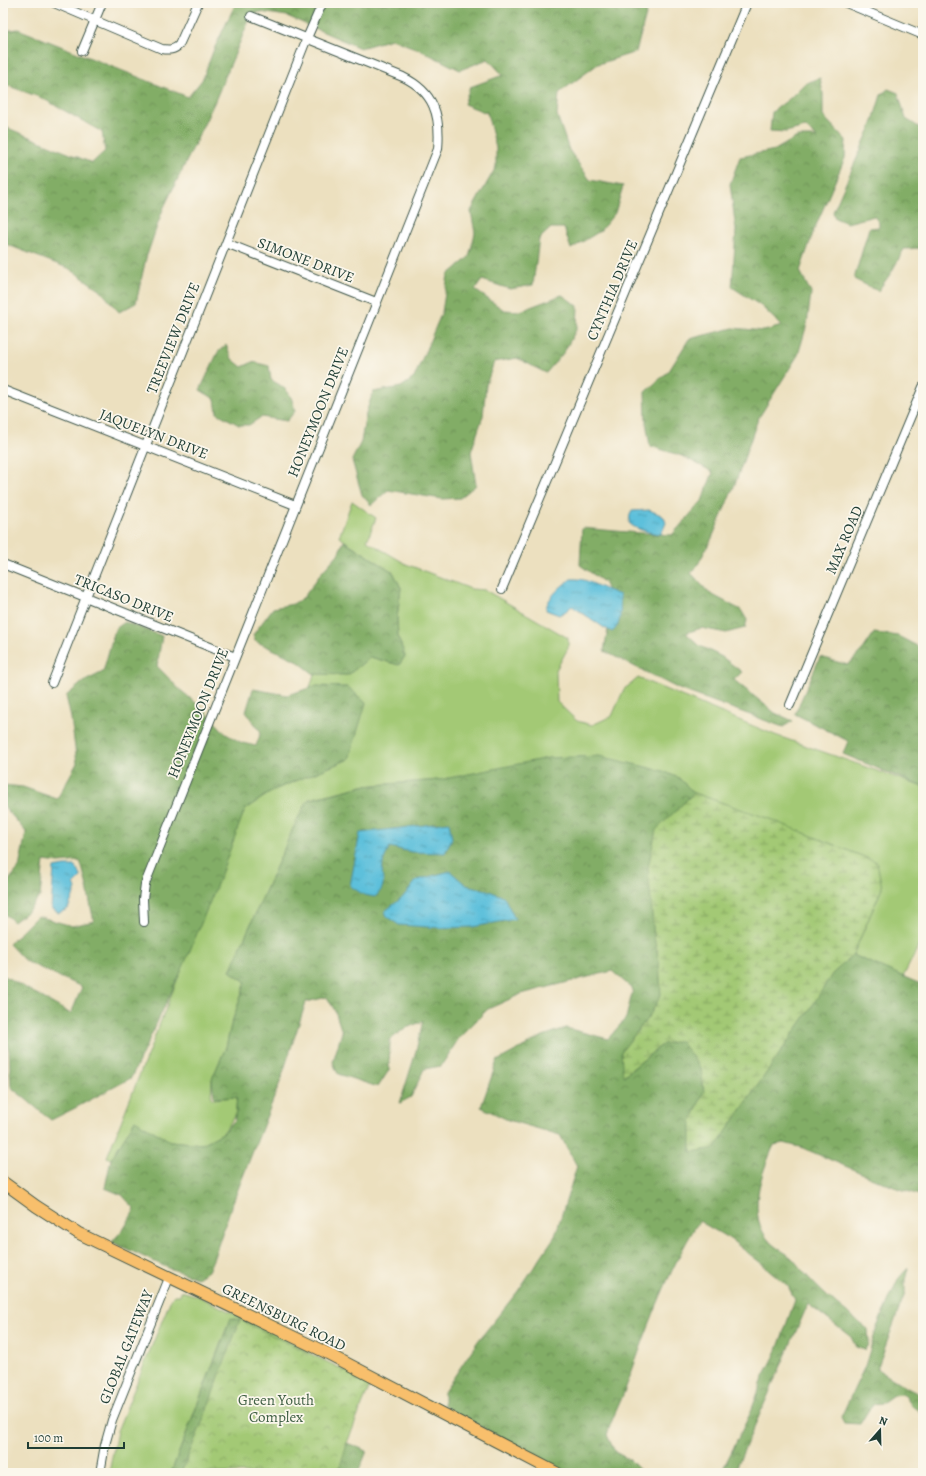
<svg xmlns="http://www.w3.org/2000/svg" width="926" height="1476" font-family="Alegreya,serif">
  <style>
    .green { fill: #a3c974; stroke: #618354 }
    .forest { fill: url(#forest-crowns); stroke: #50754d }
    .wetland { fill: url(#wetland-marsh); stroke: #618354 }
    .park { fill: url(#park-crowns); stroke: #618354 }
    .water { fill: url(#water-ripples); stroke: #3e7e88 }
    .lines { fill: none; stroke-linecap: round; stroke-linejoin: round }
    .minor-casing { stroke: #3e5549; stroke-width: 10 }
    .major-casing { stroke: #3e5549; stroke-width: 13 }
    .minor { stroke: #fff; stroke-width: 8 }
    .major { stroke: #f8bf6c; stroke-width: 11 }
    .labels { text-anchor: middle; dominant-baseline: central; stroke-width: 3.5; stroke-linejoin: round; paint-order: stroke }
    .street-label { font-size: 15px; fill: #1f3d34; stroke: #fbf7ec }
    .park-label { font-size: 15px; fill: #406044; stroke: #fbf7ec }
  </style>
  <defs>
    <pattern id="forest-crowns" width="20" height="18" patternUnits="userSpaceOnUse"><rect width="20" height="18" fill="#82ad66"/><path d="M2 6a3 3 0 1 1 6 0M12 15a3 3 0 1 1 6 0" fill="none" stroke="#6a8e55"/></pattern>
    <pattern id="wetland-marsh" width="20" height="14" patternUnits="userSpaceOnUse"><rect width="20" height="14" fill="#a3c974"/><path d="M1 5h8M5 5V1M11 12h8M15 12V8" fill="none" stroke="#84a460"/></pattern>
    <pattern id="park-crowns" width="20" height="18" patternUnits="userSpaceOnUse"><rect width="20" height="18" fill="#a3c974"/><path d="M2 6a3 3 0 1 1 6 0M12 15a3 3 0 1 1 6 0" fill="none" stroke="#84a460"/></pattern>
    <pattern id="water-ripples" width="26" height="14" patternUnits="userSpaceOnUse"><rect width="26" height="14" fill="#5dc0db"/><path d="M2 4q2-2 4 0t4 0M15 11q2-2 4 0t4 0" fill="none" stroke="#4c9db2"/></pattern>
  </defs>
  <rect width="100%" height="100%" fill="#fbf7ec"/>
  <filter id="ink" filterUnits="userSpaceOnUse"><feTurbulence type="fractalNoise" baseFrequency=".025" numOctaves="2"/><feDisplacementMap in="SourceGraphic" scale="8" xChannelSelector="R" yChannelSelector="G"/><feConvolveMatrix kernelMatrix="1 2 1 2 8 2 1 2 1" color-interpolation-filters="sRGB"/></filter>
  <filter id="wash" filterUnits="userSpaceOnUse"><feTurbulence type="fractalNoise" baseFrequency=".012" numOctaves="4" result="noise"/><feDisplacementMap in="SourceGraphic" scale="16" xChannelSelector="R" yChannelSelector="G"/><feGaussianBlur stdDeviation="0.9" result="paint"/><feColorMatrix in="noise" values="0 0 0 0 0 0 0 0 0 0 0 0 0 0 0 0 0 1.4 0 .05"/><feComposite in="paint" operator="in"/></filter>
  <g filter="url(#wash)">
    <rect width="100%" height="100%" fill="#ece0bf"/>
    <path class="green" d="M352,501L376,518L367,541L406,564L471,589L485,590L568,638V648L556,670L557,702L577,721L592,725L612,716L624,689L631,684L638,678L775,735L923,787V937L903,977L853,955L882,888L694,793L679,778L439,780L363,786L309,799L296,822L230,971L246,982L231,1025L226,1047L212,1079L211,1099L237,1097L235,1116L223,1133L202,1144L170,1141L135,1121L111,1159L107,1157L245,809L276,789L349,759L319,686L310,688L314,674L348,675L370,657L399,665L405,656L398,637L397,617L401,588L393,572L339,537Z
      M181,1291L198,1296L308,1350L310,1354L181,1473L204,1418L240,1320L227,1327L171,1473H109L117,1431L171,1299L175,1295H180Z"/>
    <path class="forest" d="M236,3H652L648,7L636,52L598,64L559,93L557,115L569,150L590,180L623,186L615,213L600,231L571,249L564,228H551L539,239L533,285L510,289L482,280L475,290L504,310L520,311L562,295L578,306L577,328L564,352L546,373L517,358L494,362L486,385L483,416L471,452L476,485L460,498L442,499L388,490L371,505L362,495L352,460L361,442L366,413L373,392L401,387L414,378L442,312L448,275L469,257L475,233L471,211L496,167V148L487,113L464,104L470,87L503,75L488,59L460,70L420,50L392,39L360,48L287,16L260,12L251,16L214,103L191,152L163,209L146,258L136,303L119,312L100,290L70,269L3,243V126L92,163L105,151L102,132L42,98L3,84V31L18,29L188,97L202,80L214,49Z
      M820,78L823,94V116L846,140L845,158L814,230L800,271L811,293L807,324L798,355L758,419L735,484L712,538L697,566L691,573L709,593L741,610L747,620L745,628L726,633L701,628L686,633L700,646L722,657L742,672L734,680L775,713L793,721L783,727L679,689L604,651L613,601L604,582L580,565L582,528L627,532L672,535L702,501L713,472L682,456L650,446L646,422L645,392L669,371L689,339L733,328L764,331L782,326L761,306L732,287L736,230L730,184L740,157L775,150L797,137H817L805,127L786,132L770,131L772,112L789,99L804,84Z
      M888,89L898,93L906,119L922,129L923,128V248L904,249L891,273L878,291L854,279L869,228L879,227V223L874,216L847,223L835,218L833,212L872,124L881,95Z
      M226,345L232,359L242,367L253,362L269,366L271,380C288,389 291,393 295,411L287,421L261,417L249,425H239L217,413L215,399L200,390L218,352Z
      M344,541L393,572L401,588L397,618L398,637L405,656L399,665L370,657L348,675L314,674L296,660L255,641L253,635L273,608L293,604L304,597L322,572L338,554Z
      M125,622L162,636L157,666L178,688L202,708L226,734L242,743L256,746L261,732L246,712L253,689L287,695L316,686L348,687L366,703L349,759L276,789L245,809L220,877L184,965L131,1078L75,1108L51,1120L11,1087L9,1050L3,1032V975L71,1014L82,987L25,961L9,944L37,916L72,926L94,921C89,901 87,881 80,861L59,863L44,861L40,896L29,910L14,922L3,912V890L5,885L19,868L26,832L3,805V785L23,787L57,799L77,763L71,718L66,696L83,682L103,672L115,629Z
      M874,633L898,636L923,649V787L843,754L848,741L795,714L820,657L848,665L864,648Z
      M599,756L663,771L679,778L694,793L656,830L652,908L654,937L659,960L661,995L650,1015L621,1052L624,1076L663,1044L681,1041L701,1068L704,1091L691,1122V1152L715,1148L814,1003L832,974L853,955L923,985V1196L894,1187L803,1148L784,1143L774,1145C761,1174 745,1216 771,1243C777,1249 786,1252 793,1259C798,1265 803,1272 808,1277C826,1297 847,1314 868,1329L869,1342L865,1350L856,1347L851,1337L808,1304L734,1473H721L750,1414L764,1376L776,1353L795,1300L788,1286L761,1263L730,1239L699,1221C666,1273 646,1333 625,1390C619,1406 611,1420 607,1435L615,1452L630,1460L643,1473H568L462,1417L444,1406V1392L478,1341L518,1291L555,1236L577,1166L560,1135L508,1120L481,1107L497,1061L543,1036L566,1028L608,1039L626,1018L633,989L612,971L521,994L488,1009L459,1038L441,1066L424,1069L411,1097L400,1103L415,1055L423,1021L404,1029L390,1040L389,1070L378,1087L338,1074L333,1062L342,1032L335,1011L327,997L306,1002L279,1085L231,1207L214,1257L208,1271L197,1278L166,1267L112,1242L125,1227L135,1209L122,1195L105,1188L111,1159L135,1120L170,1141L202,1144L223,1133L235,1120L237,1097L214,1098L212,1079L226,1047L231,1025L246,982L230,971L296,822L308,800L363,786L439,780L548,758Z
      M908,1268L905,1280V1293L877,1369L909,1389L923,1396V1414L912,1406L904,1394L893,1395L882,1403L874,1404L868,1411L860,1424L844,1423L841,1417L865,1366L877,1327L898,1279Z
      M231,1318L240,1320L202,1423L181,1473H171Z
      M347,1443L367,1451L358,1473H338Z"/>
    <path class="wetland" d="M694,793L767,818L877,862L882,888L853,955L832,974L814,1003L715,1148L691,1152V1122L704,1091L701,1068L680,1041L663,1044L623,1076L621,1052L650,1015L661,995L659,960L654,937L648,868L656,830Z"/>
    <path class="park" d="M240,1320L371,1383L347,1443L338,1473H181L202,1423Z"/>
    <path class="water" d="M649,510L659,514L664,517L666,523L661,534C651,533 636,530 629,523L630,515L632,511Z
      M571,579C587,578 592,584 605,589C610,591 615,593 620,595C620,608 623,624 612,632L603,627L572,606L566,611L559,615L546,610C546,599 562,585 571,579Z
      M449,822L452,838L445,853L411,852L390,847C388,852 383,859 383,865C380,880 389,884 375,897L364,895L350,886L360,833Z
      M64,866H75L79,871L81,877L74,884L76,889L68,909L59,913L51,909L54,868Z
      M450,871L466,885L487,890L504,897L515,919L473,927L441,928L399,925L387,917L385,911L402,898L417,880Z"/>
  </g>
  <g filter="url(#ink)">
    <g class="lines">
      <defs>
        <path id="minor" d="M54,3L162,49C169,50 174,50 179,45L198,3
          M846,3L923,35
          M82,51L102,3
          M226,243L376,302
          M3,390L295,505
          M3,564L235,657
          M502,589L747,3
          M52,683L307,38L322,4
          M790,705L923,387
          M144,922L143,899L145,884L438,149C441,115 434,92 403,77L251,16
          M100,1473L105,1445L112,1420L169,1278"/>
        <path id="major" d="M3,1182L36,1206L78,1233L325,1352L557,1473"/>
      </defs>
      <use href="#minor" class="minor-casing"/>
      <use href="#major" class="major-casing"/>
      <use href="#minor" class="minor"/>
      <use href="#major" class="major"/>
    </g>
  </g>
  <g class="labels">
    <g class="street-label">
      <text transform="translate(306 260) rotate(21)">SIMONE DRIVE</text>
      <text transform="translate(612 290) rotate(-67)">CYNTHIA DRIVE</text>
      <text transform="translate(173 338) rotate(-68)">TREEVIEW DRIVE</text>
      <text transform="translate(318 412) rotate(-68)">HONEYMOON DRIVE</text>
      <text transform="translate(154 434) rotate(21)">JAQUELYN DRIVE</text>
      <text transform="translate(844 540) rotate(-67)">MAX ROAD</text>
      <text transform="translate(124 598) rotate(22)">TRICASO DRIVE</text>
      <text transform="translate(198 713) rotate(-68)">HONEYMOON DRIVE</text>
      <text transform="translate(284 1317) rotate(26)">GREENSBURG ROAD</text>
      <text transform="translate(126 1347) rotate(-68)">GLOBAL GATEWAY</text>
    </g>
    <g class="park-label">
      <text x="276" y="1400">Green Youth<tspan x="276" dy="17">Complex</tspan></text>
    </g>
  </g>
  <rect width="926" height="1476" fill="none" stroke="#fbf7ec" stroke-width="16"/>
  <g transform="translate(880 1430) rotate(20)" stroke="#fbf7ec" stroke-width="3" paint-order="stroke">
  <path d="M0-3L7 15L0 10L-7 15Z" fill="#1f3d34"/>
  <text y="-6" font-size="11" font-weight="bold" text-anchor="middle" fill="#1f3d34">N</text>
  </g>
  <path d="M28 1442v6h96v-6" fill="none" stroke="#1f3d34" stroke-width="2"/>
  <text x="34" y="1442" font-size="12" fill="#1f3d34" stroke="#fbf7ec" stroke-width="3" paint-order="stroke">100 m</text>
</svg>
